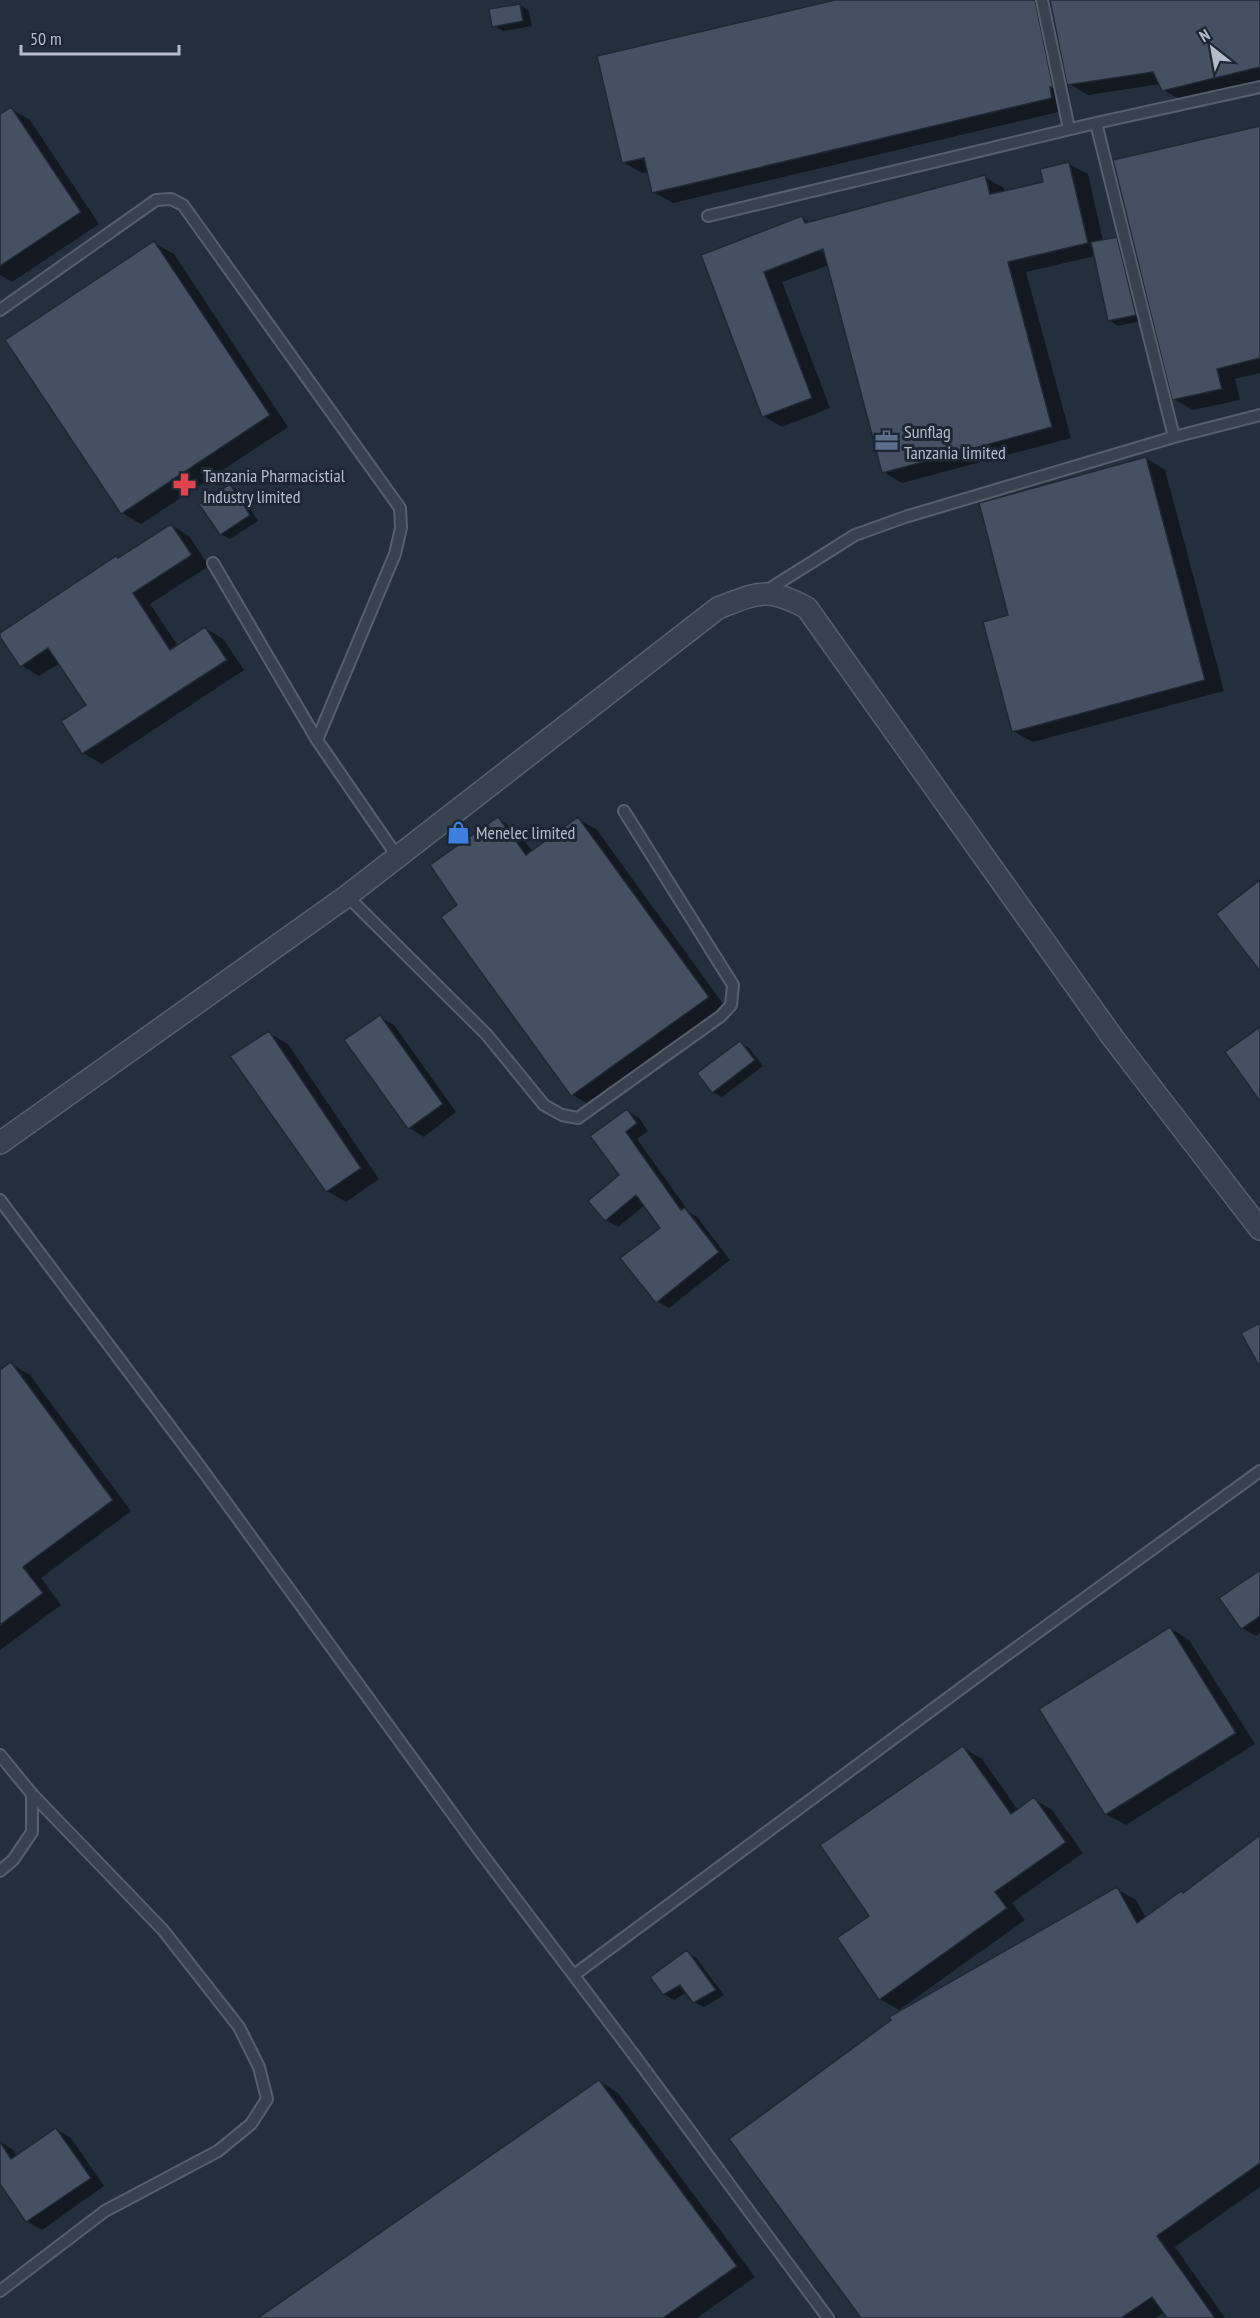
<svg xmlns="http://www.w3.org/2000/svg" width="1260" height="2318" font-family="'PT Sans Narrow',sans-serif">
  <style>
    .shadow { fill: #0007 }
    .building { fill: #455162; stroke: #1f2835; stroke-width: 1.5 }
    .lines { fill: none; stroke-linecap: round; stroke-linejoin: round }
    .service-casing { stroke: #565f6c; stroke-width: 14 }
    .minor-casing { stroke: #565f6c; stroke-width: 24 }
    .service { stroke: #38414e; stroke-width: 10 }
    .minor { stroke: #38414e; stroke-width: 21 }
    .labels { text-anchor: middle; dominant-baseline: central; stroke-width: 6; stroke-linejoin: round; paint-order: stroke }
    .poi-label { font-size: 18px; fill: #b4bcc9; stroke: #1d2633; text-anchor: start }
  </style>
  <rect width="100%" height="100%" fill="#242f3e"/>
  <path class="shadow" d="M842,0H1260V82L1183,101L1163,90L1160,84L1088,95L1068,83L1071,109L673,203L653,192L649,172L642,173L623,162Z
    M520,5L529,11L532,26L503,31L494,26Z
    M11,109L30,120L99,224L12,282L0,275V116Z
    M1260,127V373L1235,379L1240,400L1193,410L1174,399Z
    M1069,164L1088,174L1103,241L1116,239L1126,244L1145,320L1118,326L1109,320L1095,256L1026,272L1071,438L902,483L883,472L829,265L782,282L830,408L782,427L763,416L703,256L802,218L812,223L985,177L1004,188L1005,192L1045,183Z
    M154,243L174,254L288,427L141,524L122,513Z
    M1146,458L1165,470L1224,691L1033,742L1013,731L1010,617Z
    M230,485L239,491L258,521L230,539L221,534Z
    M171,525L189,536L209,566L150,604L178,646L205,628L223,639L244,670L102,764L83,753L88,705L60,663L39,676L21,665L119,559Z
    M498,819L516,830L533,852L578,819L597,830L726,1008L591,1106L573,1095L443,918L460,906Z
    M380,1017L394,1025L456,1112L424,1137L409,1128L346,1041Z
    M269,1033L288,1044L379,1179L346,1202L327,1191Z
    M740,1043L749,1048L763,1066L722,1097L713,1092Z
    M627,1111L639,1118L648,1131L637,1139L689,1212L697,1217L730,1260L669,1308L657,1301L662,1228L645,1205L618,1227L606,1220L621,1175Z
    M11,1364L30,1375L131,1511L41,1578L61,1605L0,1650V1372Z
    M1260,1572V1633L1256,1636L1242,1628Z
    M1170,1628L1189,1640L1255,1744L1126,1825L1106,1814Z
    M963,1748L982,1759L1018,1810L1034,1799L1052,1810L1083,1853L1012,1903L1025,1920L899,2010L880,1999Z
    M1260,1837V2187L1175,2247L1225,2318H1169L1164,2312L1156,2318H863L1117,1889L1136,1900L1146,1918L1184,1894Z
    M687,1952L696,1958L724,1995L704,2007L694,2002L687,1992L674,2000L664,1994Z
    M599,2081L618,2093L755,2277L697,2318H261Z
    M56,2129L71,2138L104,2186L42,2230L27,2221L0,2181V2142L12,2149L17,2156Z"/>
  <path class="building" d="M835,0H1035L1053,87H1050L1052,98L652,193L644,158L622,163L597,56Z
    M1050,0H1260V67L1162,91L1153,72L1067,85Z
    M520,4L523,21L492,27L489,9Z
    M11,107L81,212L0,266V114Z
    M1260,126V358L1217,369L1222,389L1172,400L1113,160Z
    M1069,162L1088,243L1008,262L1052,427L882,473L823,249L764,272L812,398L762,417L701,255L802,216L805,223L985,175L990,194L1043,182L1040,169Z
    M1117,237L1136,315L1108,321L1091,242Z
    M154,241L270,415L121,514L5,340Z
    M1146,457L1205,680L1012,732L983,622L1008,615L979,503Z
    M230,484L250,515L220,535L199,504Z
    M171,524L192,555L133,593L170,650L205,627L227,660L82,754L61,721L86,705L48,648L20,667L0,637V633L116,556L118,558Z
    M498,817L526,855L578,817L709,997L571,1096L441,917L457,905L430,865Z
    M1260,880V971L1216,914Z
    M380,1015L443,1104L408,1129L344,1040Z
    M1260,1027V1101L1225,1052Z
    M269,1031L361,1168L326,1192L230,1056Z
    M740,1041L755,1060L712,1093L697,1073Z
    M627,1109L637,1123L626,1132L681,1210L685,1208L719,1252L656,1303L620,1258L660,1228L636,1195L605,1221L588,1201L619,1175L590,1136Z
    M1260,1323V1367L1241,1333Z
    M11,1362L113,1500L23,1567L43,1593L0,1625V1370Z
    M1260,1570V1616L1241,1629L1219,1598Z
    M1170,1627L1236,1733L1105,1815L1039,1709Z
    M963,1746L1011,1814L1034,1797L1066,1842L995,1892L1007,1908L879,2000L837,1938L869,1916L820,1845Z
    M1260,1835V2163L1157,2236L1215,2318H1167L1152,2297L1121,2318H861L729,2139L891,2020L889,2017L1117,1887L1137,1923L1181,1891L1183,1893Z
    M687,1950L716,1990L693,2003L680,1985L663,1995L650,1977Z
    M599,2080L737,2266L663,2318H258Z
    M56,2128L91,2178L26,2222L0,2184V2142L11,2159Z"/>
  <g class="lines">
    <defs>
      <path id="service" d="M1042,0L1069,129
        M1096,123L1174,437
        M708,216L1096,123L1260,87
        M0,310L156,200L171,199L183,205L400,508L401,528L395,554L317,740
        M213,563L317,740L397,856
        M766,591L855,535L905,517L1174,437L1260,415
        M347,896L487,1035L544,1105L562,1115L578,1118L721,1016L731,1005L733,985L624,811
        M0,1200L201,1468L476,1846L634,2055L828,2318
        M0,1755L32,1794V1832L13,1860L0,1871
        M574,1975L994,1664L1260,1471
        M0,2291L105,2211L218,2151L251,2124L267,2099L259,2067L239,2027L163,1930L32,1794"/>
      <path id="minor" d="M0,1143L347,896L718,608C758,593 767,586 807,608L1113,1038L1260,1229"/>
    </defs>
    <use href="#service" class="service-casing"/>
    <use href="#minor" class="minor-casing"/>
    <use href="#service" class="service"/>
    <use href="#minor" class="minor"/>
  </g>
  <defs>
    <symbol id="office-bare" viewBox="-9 -9 18 18"><path d="M-6-3h4V-5.5h4V-3h4V5H-6ZM-1-4.5V-3h2v-1.5ZM-6 0V1H6V0Z" fill="#5c6f8a" stroke="#1d2633" stroke-width="2.5" paint-order="stroke"/></symbol>
    <symbol id="pharmacy-bare" viewBox="-9 -9 18 18"><path d="M-2-6h4v4h4v4h-4v4h-4v-4h-4v-4h4Z" fill="#e0444e" stroke="#1d2633" stroke-width="2.5" paint-order="stroke"/></symbol>
    <symbol id="shop-bare" viewBox="-9 -9 18 18"><path d="M-5-2.5h2.3a2.7 3.5 0 0 1 5.4 0H5L5.5 6h-11ZM-1.5-2.5h3a1.5 2.3 0 0 0-3 0Z" fill="#3f7fe0" stroke="#1d2633" stroke-width="2.5" paint-order="stroke"/></symbol>
  </defs>
  <g fill-rule="evenodd">
    <use href="#office-bare" x="870" y="424" width="33" height="33"/>
    <use href="#pharmacy-bare" x="168" y="468" width="33" height="33"/>
    <use href="#shop-bare" x="442" y="816" width="33" height="33"/>
  </g>
  <g class="labels">
    <g class="poi-label">
      <text x="904" y="431">Sunflag<tspan x="904" dy="21">Tanzania limited</tspan></text>
      <text x="203" y="475">Tanzania Pharmacistial<tspan x="203" dy="21">Industry limited</tspan></text>
      <text x="476" y="832">Menelec limited</text>
    </g>
  </g>
  <g transform="translate(1212 48) rotate(329)" stroke="#1d2633" stroke-width="4.5" paint-order="stroke">
  <path d="M0-4.5L10 22L0 15L-10 22Z" fill="#b4bcc9"/>
  <text y="-9" font-size="16" font-weight="bold" text-anchor="middle" fill="#b4bcc9">N</text>
  </g>
  <path d="M21 45v9h158v-9" fill="none" stroke="#b4bcc9" stroke-width="3"/>
  <text x="30" y="45" font-size="18" fill="#b4bcc9" stroke="#1d2633" stroke-width="4.5" paint-order="stroke">50 m</text>
</svg>
